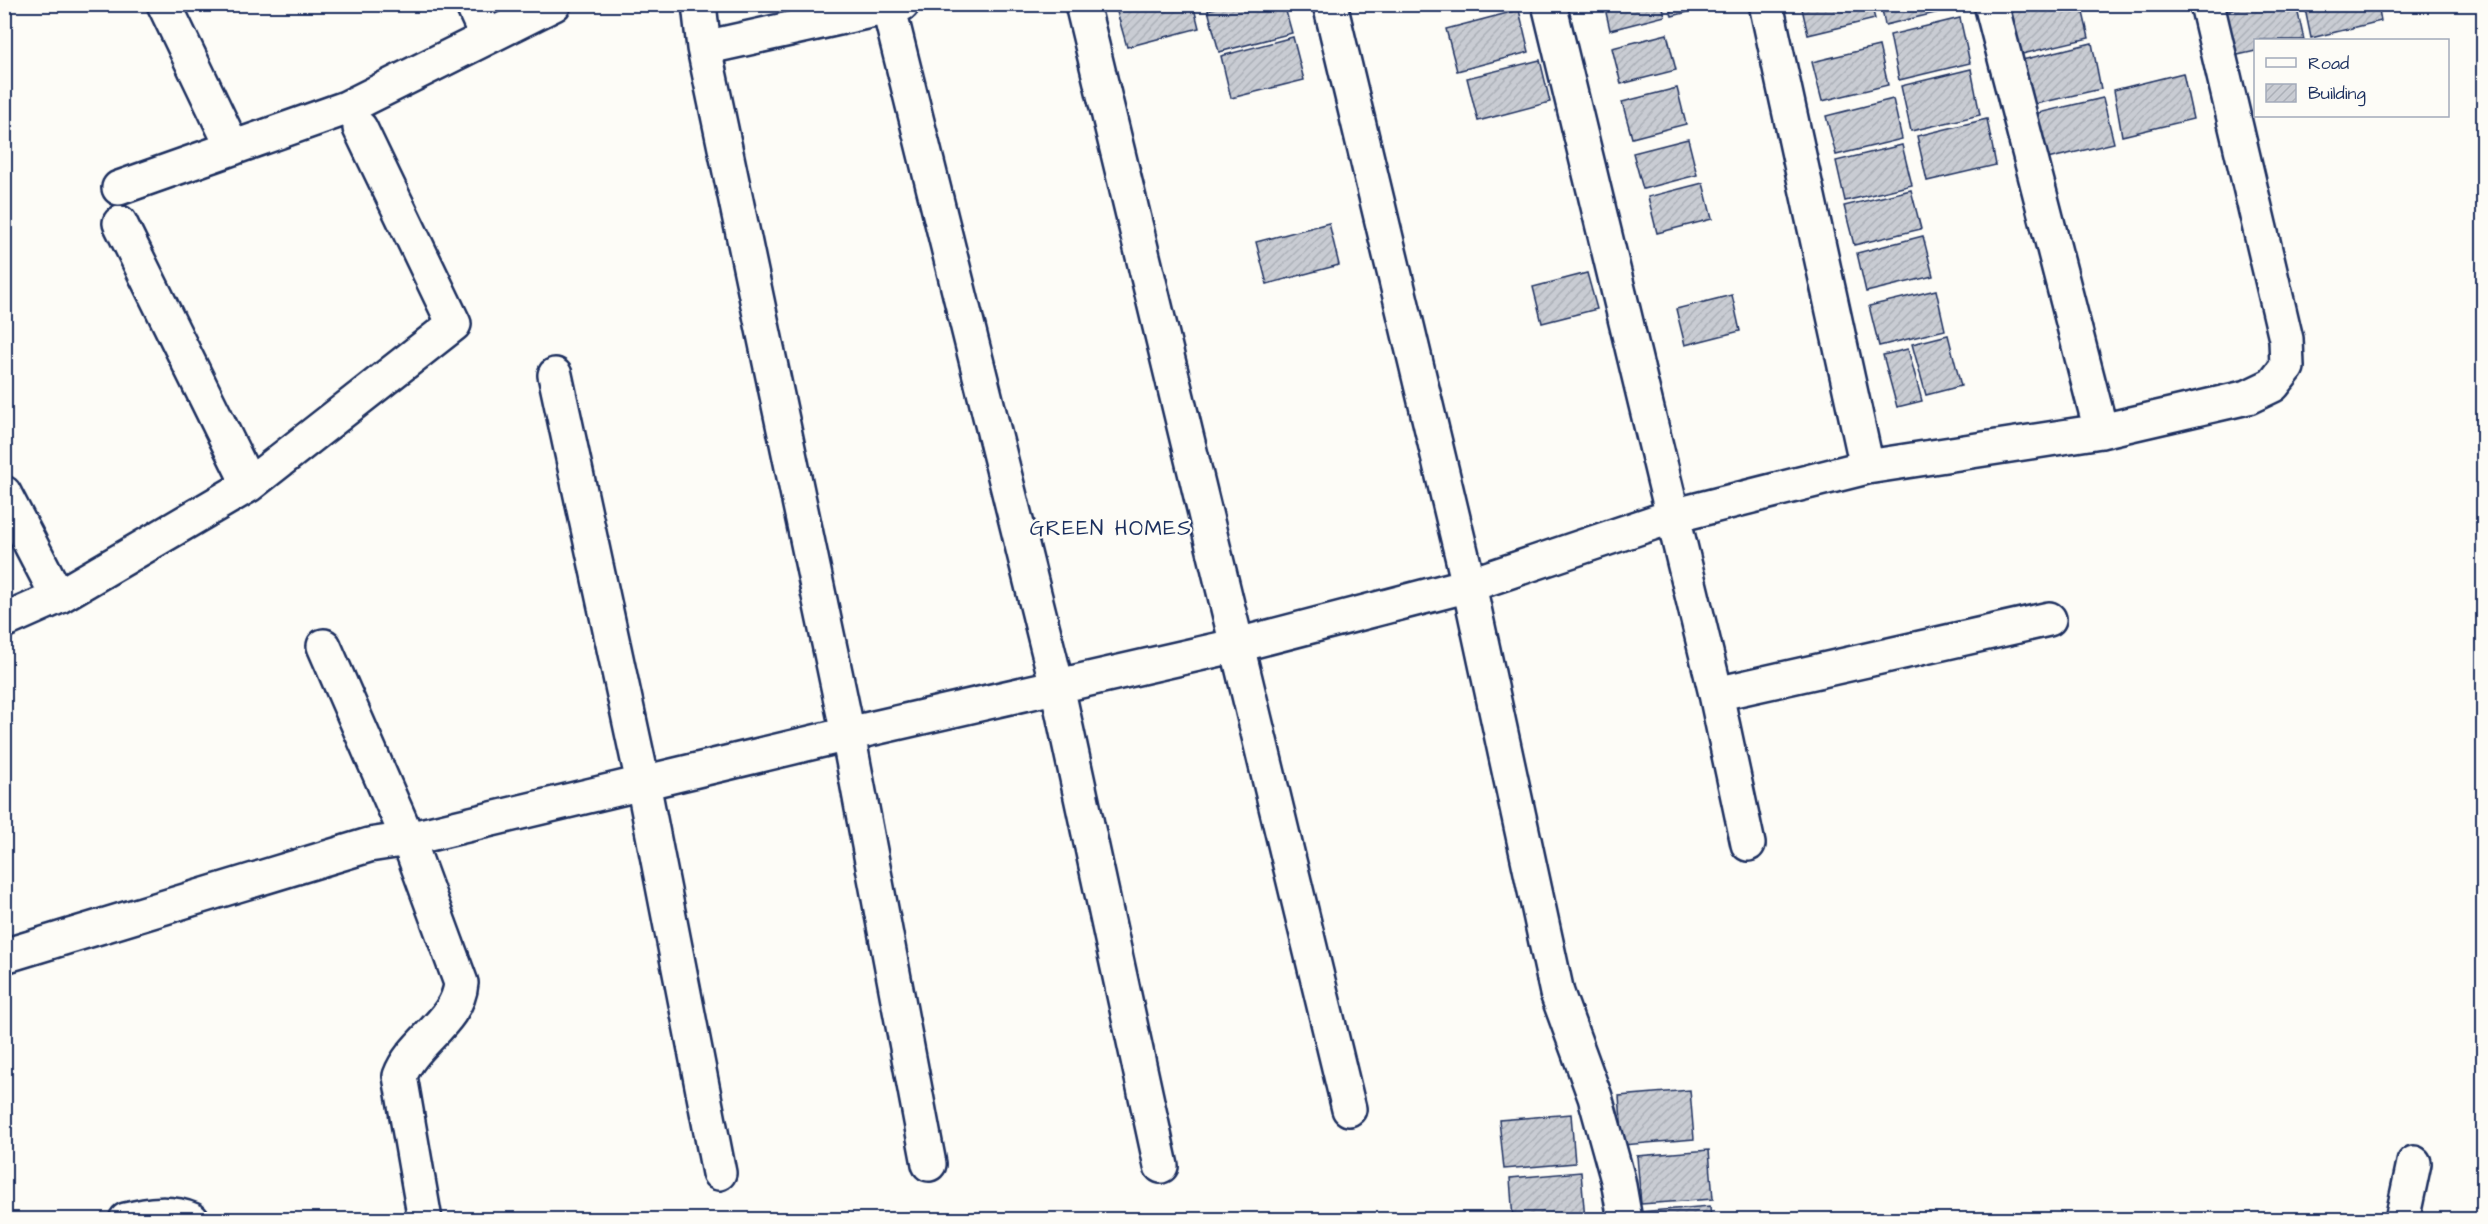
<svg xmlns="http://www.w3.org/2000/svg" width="2488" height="1224" font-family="'Architects Daughter',sans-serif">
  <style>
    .building { fill: url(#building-hatch); stroke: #1b2f5e; stroke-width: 1.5 }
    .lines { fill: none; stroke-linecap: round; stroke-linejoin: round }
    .minor-casing { stroke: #1b2f5e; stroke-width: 38 }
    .minor { stroke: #fdfcf7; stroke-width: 33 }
    .labels { text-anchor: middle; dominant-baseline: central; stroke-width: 4.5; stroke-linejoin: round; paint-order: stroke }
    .neighbourhood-label { font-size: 21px; letter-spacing: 1.5px; fill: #1b2f5e; stroke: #fdfcf7 }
  </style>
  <defs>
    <pattern id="building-hatch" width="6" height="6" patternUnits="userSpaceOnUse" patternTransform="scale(1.5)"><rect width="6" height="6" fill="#c9ccd3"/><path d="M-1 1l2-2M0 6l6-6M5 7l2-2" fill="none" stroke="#acb0b8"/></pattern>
  </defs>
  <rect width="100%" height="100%" fill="#fdfcf7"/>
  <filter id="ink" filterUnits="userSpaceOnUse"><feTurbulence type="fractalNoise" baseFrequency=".0167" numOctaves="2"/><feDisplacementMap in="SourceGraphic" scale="12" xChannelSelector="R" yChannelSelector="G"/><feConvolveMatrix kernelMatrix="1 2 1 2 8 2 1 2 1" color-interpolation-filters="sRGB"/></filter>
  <g filter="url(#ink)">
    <path class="building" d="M1193,4L1199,28L1127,47L1115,5Z
      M1228,4H1284L1292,33L1219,52L1208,10Z
      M1604,4H1662L1665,16L1610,30Z
      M1669,4H1719L1672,16Z
      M1801,4H1871L1875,19L1808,35Z
      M1881,4H1955L1956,8L1885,25Z
      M2027,4H2081L2089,38L2018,55L2009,9Z
      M2252,4H2296L2304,40H2256V51L2233,56L2224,11Z
      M2304,4H2378L2381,21L2311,38Z
      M1519,10L1529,52L1457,71L1446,29Z
      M1960,18L1970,63L1899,80L1890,35Z
      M1667,34L1676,70L1621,84L1612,48Z
      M1293,37L1304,80L1231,98L1221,56Z
      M2092,43L2101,89L2031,105L2022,60Z
      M1879,46L1888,85L1822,101L1812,62Z
      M1540,60L1550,102L1478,121L1467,78Z
      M1971,69L1980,115L1911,131L1901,86Z
      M2183,73L2193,119L2122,136L2114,90Z
      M1677,88L1686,124L1632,138L1622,102Z
      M2103,98L2114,143L2043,160L2034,114Z
      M1893,99L1902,139L1836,155L1826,116Z
      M1987,119L1996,165L1927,181L1917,136Z
      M1688,139L1697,175L1643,189L1633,153Z
      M1902,145L1912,185L1845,201L1836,161Z
      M1703,183L1712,219L1657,233L1648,197Z
      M1911,190L1921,229L1854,245L1844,206Z
      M1329,223L1339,265L1267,284L1256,242Z
      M1923,236L1933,276L1866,292L1857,253Z
      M1587,273L1597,309L1542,323L1533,287Z
      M1936,290L1945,330L1879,346L1869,306Z
      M1732,295L1740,331L1685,345L1676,309Z
      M1948,335L1961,386L1926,395L1912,344Z
      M1908,349L1922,401L1897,407L1883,355Z
      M1690,1090L1694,1139L1623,1145L1619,1096Z
      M1571,1114L1575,1163L1504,1169L1499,1120Z
      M1709,1150L1713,1199L1641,1204L1637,1156Z
      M1581,1172L1585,1220H1513L1510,1178Z
      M1710,1206L1711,1220H1640L1639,1212Z"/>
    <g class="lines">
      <defs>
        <path id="minor" d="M164,4L233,148
          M472,4L487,37
          M699,4L704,48L848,734L929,1164
          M1082,4L1349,1109
          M1330,4L1469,585L1557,993L1595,1097L1618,1180L1625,1220
          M1549,4L1716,694L1748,844
          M1766,4L1867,467
          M1991,4L2101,431
          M889,9L1057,686L1161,1166
          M704,48L902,4
          M119,188L346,108L554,4
          M120,223L249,485
          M555,375L643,783L719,1173
          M4,493L58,597
          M4,621L58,597L249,485L454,324L360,128
          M324,646L408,839L461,983C458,1022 413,1041 400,1076L425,1220
          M1716,694L2049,619
          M4,956L369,845L408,839L848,734L1238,645L1469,585L1673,516L1867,467L2101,431L2248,397L2273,385L2287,367L2286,339L2207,4
          M126,1220C149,1214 171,1211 192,1220
          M2402,1220L2414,1163"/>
      </defs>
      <use href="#minor" class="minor-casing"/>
      <use href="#minor" class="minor"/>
    </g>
  </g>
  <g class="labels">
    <g class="neighbourhood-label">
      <text x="1111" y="528">GREEN HOMES</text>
    </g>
  </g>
  <rect width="2488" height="1224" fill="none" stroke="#fdfcf7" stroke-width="24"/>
  <rect x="12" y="12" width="2464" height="1200" fill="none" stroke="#1b2f5e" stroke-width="2" filter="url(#ink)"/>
  <rect x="2254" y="39" width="195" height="78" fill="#fdfcf7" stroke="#a3aaba" stroke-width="1.5"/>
  <rect x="2266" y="58" width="30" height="9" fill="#fdfcf7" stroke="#a3aaba" stroke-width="1.5"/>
  <text x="2308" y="69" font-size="18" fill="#1b2f5e">Road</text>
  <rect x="2266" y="84" width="30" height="18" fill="url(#building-hatch)" stroke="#a3aaba" stroke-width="1.5"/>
  <text x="2308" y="99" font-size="18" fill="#1b2f5e">Building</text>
</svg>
